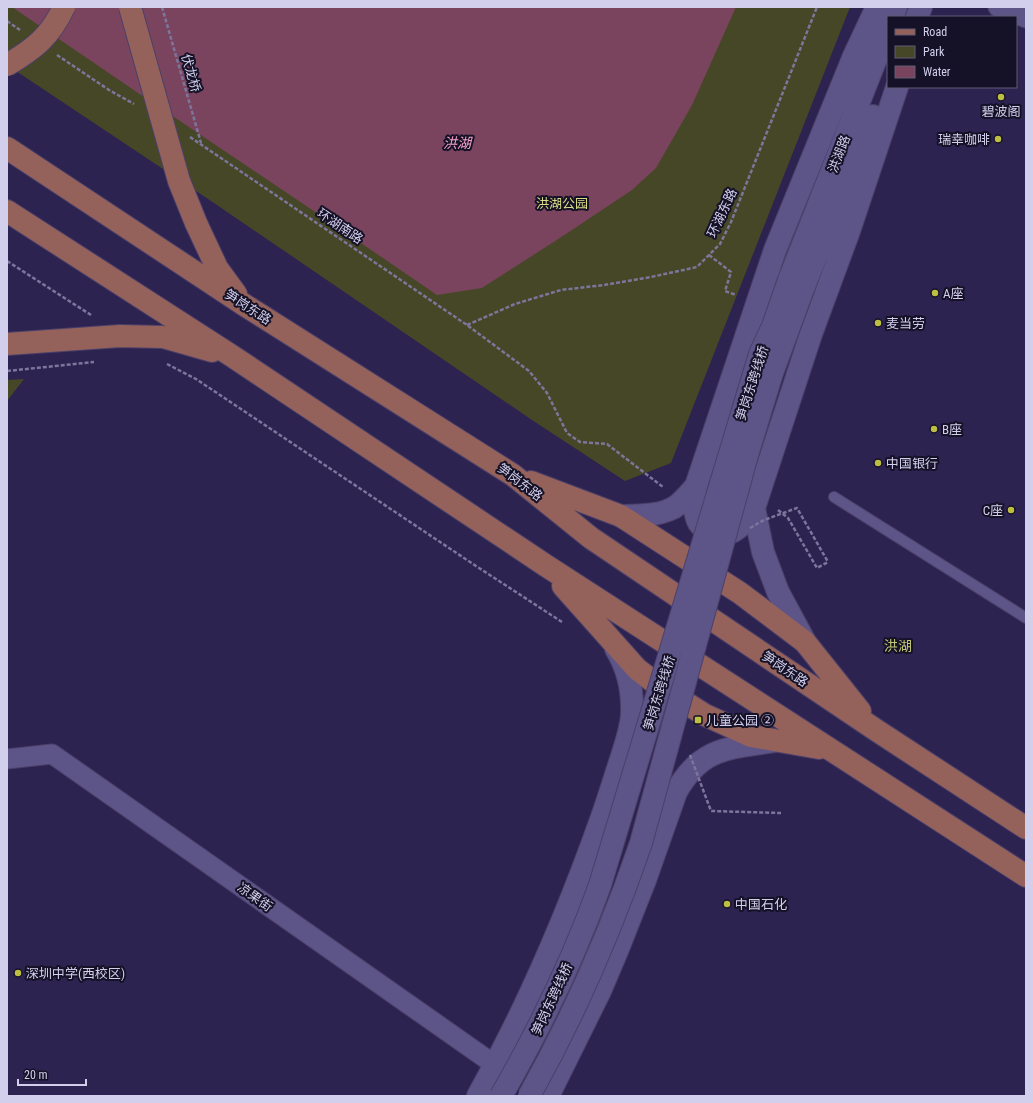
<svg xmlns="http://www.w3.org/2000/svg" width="1033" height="1103" font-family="'Roboto Condensed','Noto Sans SC',sans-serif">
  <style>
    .green { fill: #464726 }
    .water { fill: #7a445e }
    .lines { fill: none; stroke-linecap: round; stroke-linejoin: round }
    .lane-casing { stroke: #4b4069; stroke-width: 12 }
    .street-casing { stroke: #4b4069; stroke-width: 21 }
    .secondary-casing { stroke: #4b4069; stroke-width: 24 }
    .primary-casing { stroke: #4b4069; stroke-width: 24 }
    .path { stroke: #7c769c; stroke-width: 2.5; stroke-dasharray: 4 2; stroke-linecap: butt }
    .lane { stroke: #5d5488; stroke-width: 10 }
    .street { stroke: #5d5488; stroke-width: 19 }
    .secondary { stroke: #5d5488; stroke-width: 22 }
    .primary { stroke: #95625b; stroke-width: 22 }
    .secondary-bridge-casing { stroke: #4b4069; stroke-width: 24; stroke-linecap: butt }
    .primary-bridge-casing { stroke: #4b4069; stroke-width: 24; stroke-linecap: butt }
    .path-bridge { stroke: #7c769c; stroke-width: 2.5; stroke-dasharray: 4 2; stroke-linecap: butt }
    .secondary-bridge { stroke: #5d5488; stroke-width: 22 }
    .primary-bridge { stroke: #95625b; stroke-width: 22 }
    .poi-dot { fill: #bdbf43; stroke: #151126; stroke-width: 1.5 }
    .labels { text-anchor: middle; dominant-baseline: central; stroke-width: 4; stroke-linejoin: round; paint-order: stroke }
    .street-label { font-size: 13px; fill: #d2cfed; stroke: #151126 }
    .poi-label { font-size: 13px; fill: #d2cfed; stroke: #151126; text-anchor: start }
    .park-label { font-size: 13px; fill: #dadd85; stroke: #151126 }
    .water-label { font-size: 14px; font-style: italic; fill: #f9a4cb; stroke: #151126 }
    .neighbourhood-label { font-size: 14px; fill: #c3c779; stroke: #151126 }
  </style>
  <rect width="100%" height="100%" fill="#2d2351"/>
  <path class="green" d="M7,7H850L671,463L625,481L532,420L214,203L7,65Z
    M24,379L7,401V380Z"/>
  <path class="water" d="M12,7H736L692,105L656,168L632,190L566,234L482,288L437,295C296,198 153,104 12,7Z"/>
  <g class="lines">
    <defs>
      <path id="lane" d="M834,497L1026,618"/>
      <path id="street" d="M998,7L1026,18
        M7,759L52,754L495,1065"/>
      <path id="secondary" d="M892,17L896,7
        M917,17L921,7
        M789,280L888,28
        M804,286L873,116
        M696,486C695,496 693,513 699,523C702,528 710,531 715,533C733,539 745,522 754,508
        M621,516C638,516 665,516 679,504C685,499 691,492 696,486L775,250L854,56L877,7
        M805,642L778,592L763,552L754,508L811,334L849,231L897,87
        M478,1096C528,1007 568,913 602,817C609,797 615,777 622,756C626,743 631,729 632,715C633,691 629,670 616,649
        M548,1096L600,991L617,951L645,880L676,792C701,747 729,748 775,741"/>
      <path id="primary" d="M7,148L246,306L513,475L591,538L876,730L1026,828
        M7,211L232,356L545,565L1026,876
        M196,223L217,268L236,294
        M7,344L120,336L163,337L212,351
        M531,482L621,516L740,593L805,642L860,711
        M563,586L637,669L659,686L705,715L751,736L819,748"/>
    </defs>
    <use href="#lane" class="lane-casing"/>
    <use href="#street" class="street-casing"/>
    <use href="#secondary" class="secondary-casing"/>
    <use href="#primary" class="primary-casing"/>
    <path class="path" d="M162,7L201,143
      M7,21L20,30
      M57,55L109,90L134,104
      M190,137L467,325L529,371L547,393L567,433L580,442L607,444L663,487
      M709,255L731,272L725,291L736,295
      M7,261L91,315
      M467,325L515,304L561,290L604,285L651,277L697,267L720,244L731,222L817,7
      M167,364L196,379L476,566L562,622
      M7,371L94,362
      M778,510L788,518L817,568L828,562"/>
    <use href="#lane" class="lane"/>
    <use href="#street" class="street"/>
    <use href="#secondary" class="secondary"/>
    <use href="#primary" class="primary"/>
    <defs>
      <path id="secondary-bridge" d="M501,1096C540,1028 574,958 600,885L760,354L773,326L789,280
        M529,1096C575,1014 611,931 641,843L747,455L772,373L804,286"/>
      <path id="primary-bridge" d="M130,7L179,181L196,223
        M7,65C34,49 50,37 64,7"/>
    </defs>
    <use href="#secondary-bridge" class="secondary-bridge-casing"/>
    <use href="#primary-bridge" class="primary-bridge-casing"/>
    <path class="path-bridge" d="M750,528L764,520L797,508L828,562
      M690,755L711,811L781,813"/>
    <use href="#secondary-bridge" class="secondary-bridge"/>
    <use href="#primary-bridge" class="primary-bridge"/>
  </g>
  <g class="poi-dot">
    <circle cx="1001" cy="97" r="4"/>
    <circle cx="998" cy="139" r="4"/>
    <circle cx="935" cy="293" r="4"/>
    <circle cx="878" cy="323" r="4"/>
    <circle cx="934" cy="429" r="4"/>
    <circle cx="878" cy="463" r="4"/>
    <circle cx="1011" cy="510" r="4"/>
    <rect x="694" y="716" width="8" height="8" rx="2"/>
    <circle cx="727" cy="904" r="4"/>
    <circle cx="18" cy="973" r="4"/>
  </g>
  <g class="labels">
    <g class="street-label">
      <text transform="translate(191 73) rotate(74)">伏龙桥</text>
      <text transform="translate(839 154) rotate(-69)">洪湖路</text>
      <text transform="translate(722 213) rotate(-65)">环湖东路</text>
      <text transform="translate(340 226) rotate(34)">环湖南路</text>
      <text transform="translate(248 307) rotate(33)">笋岗东路</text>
      <text transform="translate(752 383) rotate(-72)">笋岗东跨线桥</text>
      <text transform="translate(520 482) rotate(37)">笋岗东路</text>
      <text transform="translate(785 669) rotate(34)">笋岗东路</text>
      <text transform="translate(659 693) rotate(-73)">笋岗东跨线桥</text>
      <text transform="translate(255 897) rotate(35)">凉果街</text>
      <text transform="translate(552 999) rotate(-65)">笋岗东跨线桥</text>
    </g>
    <g class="poi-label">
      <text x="1001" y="111" text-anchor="middle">碧波阁</text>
      <text x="990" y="139" text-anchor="end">瑞幸咖啡</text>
      <text x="943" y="293">A座</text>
      <text x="886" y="323">麦当劳</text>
      <text x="942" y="429">B座</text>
      <text x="886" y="463">中国银行</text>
      <text x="1003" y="510" text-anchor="end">C座</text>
      <text x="706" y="720">儿童公园 ②</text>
      <text x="735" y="904">中国石化</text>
      <text x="26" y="973">深圳中学(西校区)</text>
    </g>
    <g class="park-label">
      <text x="562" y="203">洪湖公园</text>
    </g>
    <g class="water-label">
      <text x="457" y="143">洪湖</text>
    </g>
    <g class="neighbourhood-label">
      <text x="898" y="646">洪湖</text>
    </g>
  </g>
  <rect width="1033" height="1103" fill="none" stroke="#d2cfed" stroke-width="16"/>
  <rect x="887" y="16" width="130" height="72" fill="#151126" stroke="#615d76"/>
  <rect x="895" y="29" width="20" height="6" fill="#95625b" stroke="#615d76"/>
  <text x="923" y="36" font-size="12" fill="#d2cfed">Road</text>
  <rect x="895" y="46" width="20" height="12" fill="#464726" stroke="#615d76"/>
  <text x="923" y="56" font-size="12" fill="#d2cfed">Park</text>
  <rect x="895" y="66" width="20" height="12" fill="#7a445e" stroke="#615d76"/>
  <text x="923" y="76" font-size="12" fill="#d2cfed">Water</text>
  <path d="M18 1079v6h68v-6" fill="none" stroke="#d2cfed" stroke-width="2"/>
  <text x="24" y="1079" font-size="12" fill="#d2cfed" stroke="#151126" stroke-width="3" paint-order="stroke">20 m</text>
</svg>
